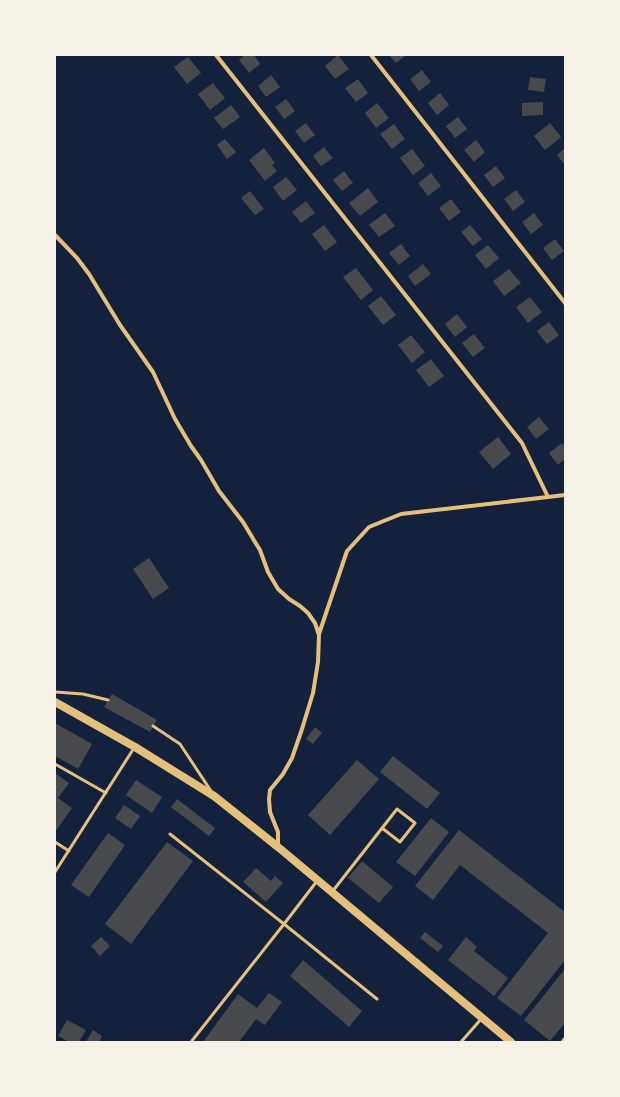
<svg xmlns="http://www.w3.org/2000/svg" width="620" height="1097" font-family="'Sofia Sans Condensed',sans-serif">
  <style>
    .building { fill: #48494c }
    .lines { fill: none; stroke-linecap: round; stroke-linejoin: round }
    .service { stroke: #e5c07b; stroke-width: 3 }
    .minor { stroke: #e5c07b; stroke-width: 4 }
    .secondary { stroke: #e5c07b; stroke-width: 8 }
  </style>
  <rect width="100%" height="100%" fill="#14213d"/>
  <path class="building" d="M245,55H254L260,64L249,73L239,60Z
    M338,55L349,69L335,79L325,66Z
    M389,55H406L396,63Z
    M188,57L201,73L187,84L174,67Z
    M422,70L431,82L419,91L410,79Z
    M271,75L280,87L266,97L258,86Z
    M530,77L546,79L544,92L528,90Z
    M358,79L368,93L356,102L345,88Z
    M213,83L225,98L210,110L198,94Z
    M440,93L449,105L437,115L428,103Z
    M286,99L295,111L284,119L275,107Z
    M543,102V115L522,116V103Z
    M377,103L389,118L376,128L365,113Z
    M231,105L240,117L223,129L214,118Z
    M458,117L467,129L455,138L446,126Z
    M306,123L315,135L304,143L295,131Z
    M550,123L561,137L545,150L534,136Z
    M394,124L405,139L392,149L380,134Z
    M225,139L236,152L227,159L217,145Z
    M476,140L485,152L474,162L464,150Z
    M324,147L333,158L321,166L313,156Z
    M264,148L275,163L272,165L277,171L265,181L249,160Z
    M565,148V165L557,155Z
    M412,149L425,166L413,175L400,158Z
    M496,166L505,178L493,187L484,175Z
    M344,171L353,183L342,191L333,180Z
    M431,173L441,186L428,196L418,183Z
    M286,177L297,190L283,201L273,187Z
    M368,188L378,202L360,216L349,203Z
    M516,190L525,202L513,211L504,199Z
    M250,191L264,209L255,215L241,198Z
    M451,199L461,212L449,221L439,208Z
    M306,201L315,213L301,223L292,212Z
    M385,213L395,226L379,237L369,225Z
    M534,213L543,225L531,234L522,222Z
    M324,225L337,242L325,251L312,234Z
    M470,225L482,239L473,246L461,232Z
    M555,239L564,251L552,260L543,248Z
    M401,244L410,256L399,265L389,253Z
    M488,245L499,258L486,269L475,255Z
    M423,264L431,274L415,286L408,276Z
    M356,268L373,290L361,300L343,277Z
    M509,269L521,283L504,296L493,281Z
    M381,296L396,315L383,325L368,306Z
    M530,297L542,312L528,323L516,307Z
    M457,314L467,327L455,337L445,324Z
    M549,322L559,335L547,344L537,331Z
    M474,334L485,348L473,357L462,343Z
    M411,335L425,352L412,363L398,345Z
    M431,359L444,376L429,387L416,370Z
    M539,417L549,429L536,439L527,427Z
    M498,437L511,454L493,469L479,452Z
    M562,443L565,447V459L558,465L549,453Z
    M149,558L169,588L153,599L133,569Z
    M112,694L157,720L150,732L104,707Z
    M55,723L92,744L78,769L55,756Z
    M315,727L322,733L313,744L306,739Z
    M393,756L440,793L427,809L380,772Z
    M357,760L379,779L330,835L308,815Z
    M55,773L69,783L58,798L72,808L55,832Z
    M136,780L162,797L152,813L126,795Z
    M177,799L215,828L209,836L171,807Z
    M124,805L140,816L131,829L115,818Z
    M431,818L449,832L415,876L396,862Z
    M459,830L565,912V960L521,1016L497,998L548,933L460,865L433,900L415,886Z
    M108,833L125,845L89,897L71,885Z
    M167,842L193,861L131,944L105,924Z
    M362,861L393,887L379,903L348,878Z
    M256,868L271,881L275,876L283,883L266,902L243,882Z
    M425,932L443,946L438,952L420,938Z
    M101,937L110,946L100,956L91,946Z
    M466,937L477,947L474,951L508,978L494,996L448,960Z
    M303,960L362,1011L349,1027L290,976Z
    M565,969V1023L550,1041L524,1020Z
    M269,993L282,1002L265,1025L256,1019L239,1042H203L238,994L257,1008Z
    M67,1020L86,1030L79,1042H69L58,1036Z
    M93,1030L102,1036L99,1042H86Z"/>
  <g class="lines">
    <path class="service" d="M55,692L83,694L108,700
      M153,726L180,744L211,791
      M55,764L106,793
      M170,834L284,924L191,1042
      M55,842L69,851
      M55,872L134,748
      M317,881L284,924L377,999
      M332,892L397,809L415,823L400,842L382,828
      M461,1042L482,1018
      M562,1042L565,1038"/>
    <path class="minor" d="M216,55L522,443L548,497L565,495
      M371,55L565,303
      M55,235L77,258L89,274L120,325L153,372L175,419L191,446L201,460L219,491L243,522L255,542L260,550L268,572L278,589L289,599L300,606L308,613L315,623L319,635L318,662L313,693L302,729L292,758L283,774L270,790L269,799L270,812L278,832V846
      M319,634L347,551L369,527L401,514L548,497"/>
    <path class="secondary" d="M55,702L135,747L214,796L278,847L511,1042"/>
  </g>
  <rect width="620" height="1097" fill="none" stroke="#f6f1e7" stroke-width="112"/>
</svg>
